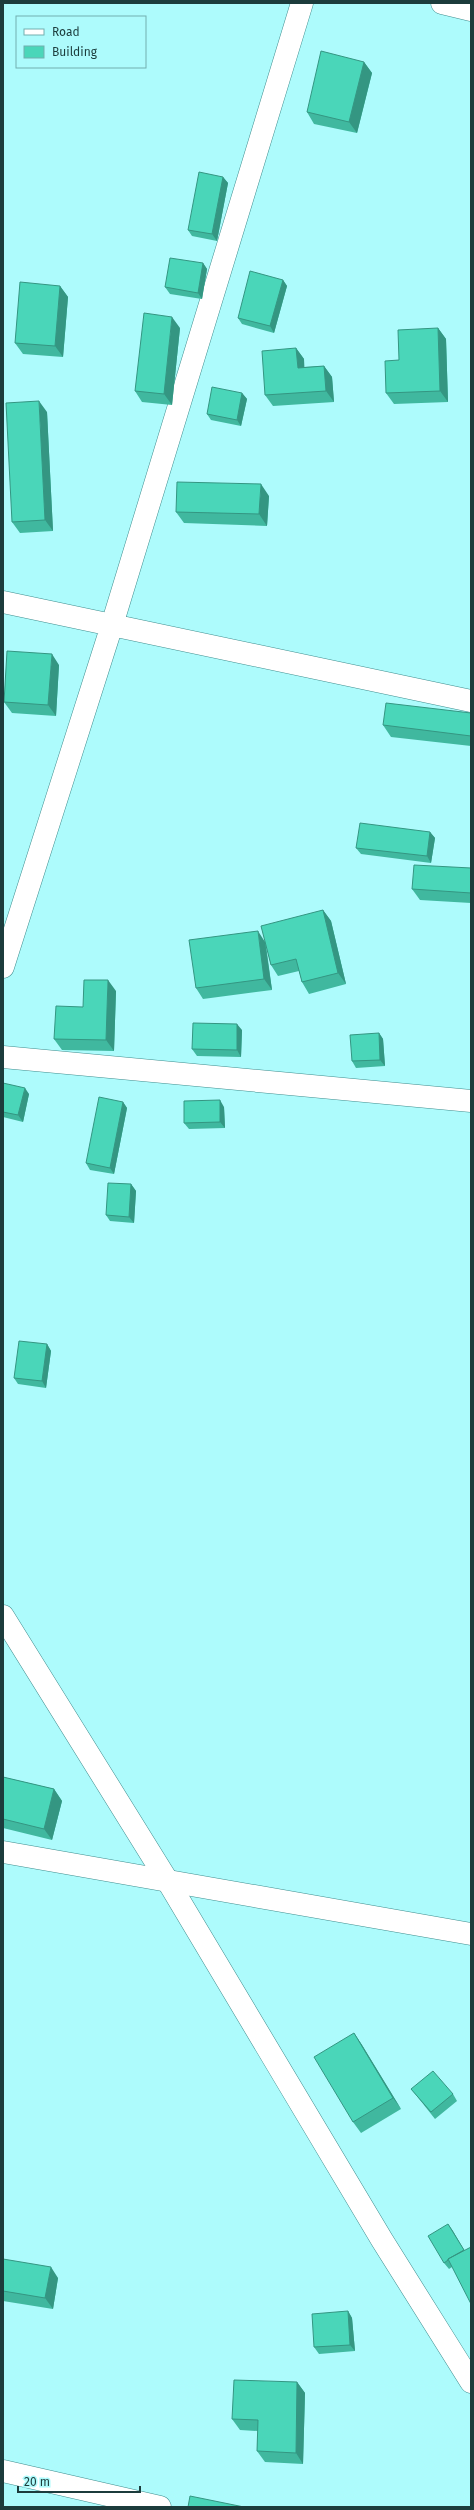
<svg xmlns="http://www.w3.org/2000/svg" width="474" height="2510" font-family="'Fira Sans',sans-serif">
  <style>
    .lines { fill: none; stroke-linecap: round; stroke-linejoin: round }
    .minor-casing { stroke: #408e8f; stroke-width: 23 }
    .secondary-casing { stroke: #408e8f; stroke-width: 23 }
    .minor { stroke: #fff; stroke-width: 22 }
    .secondary { stroke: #fff; stroke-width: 22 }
    .wall { fill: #40b89f }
    .shaded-wall { fill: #349682 }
    .building { fill: #4ad6b9; stroke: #349682 }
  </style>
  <rect width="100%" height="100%" fill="#adfbfc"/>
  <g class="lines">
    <defs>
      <path id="minor" d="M442,3L471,10
        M3,602L471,701
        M3,967L112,625L302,3
        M3,1057L471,1101
        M3,1852L471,1934
        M3,2471L160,2507"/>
      <path id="secondary" d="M3,1616L167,1880L382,2240L471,2382"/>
    </defs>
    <use href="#minor" class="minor-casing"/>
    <use href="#secondary" class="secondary-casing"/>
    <use href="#minor" class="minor"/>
    <use href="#secondary" class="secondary"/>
  </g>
  <path class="wall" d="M364,62L372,73L357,133L314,124L307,112Z
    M223,177L228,183L217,241L192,236L188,230Z
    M203,263L207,269L202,299L170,294L165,287Z
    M283,280L287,286L274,333L242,324L238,318Z
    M60,286L68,297L63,357L23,354L15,343Z
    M180,328L172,405L142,402L135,391Z
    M438,328L446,339L448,402L394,404L386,393L399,360Z
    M296,348L304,359V367L324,366L332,377L334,402L273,406L265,395Z
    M242,393L247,399L241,426L211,420L207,414Z
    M47,412L53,531L20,533L12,522Z
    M269,496L267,526L184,523L176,512Z
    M59,665L56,716L12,713L4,702Z
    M471,713V746L391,737L383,725Z
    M430,832L435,838L431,863L361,854L356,848Z
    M471,868V903L420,900L412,889Z
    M323,910L331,921L346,984L309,994L302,982L299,971L278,976L271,965L266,945L272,990L203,999L196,988L265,941Z
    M116,991L114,1051L62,1050L54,1039L83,1007Z
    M242,1030L241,1057L197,1056L192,1049Z
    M379,1033L383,1039L385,1066L356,1068L352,1061Z
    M3,1083L29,1094L23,1122L3,1117Z
    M123,1102L127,1108L114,1174L90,1170L86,1163Z
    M224,1107L225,1128L189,1129L184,1123Z
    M131,1184L136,1191L134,1223L110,1221L106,1215Z
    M47,1344L51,1351L46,1388L18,1384L14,1378Z
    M3,1777L54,1789L62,1801L52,1840L3,1828Z
    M354,2033L362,2045L401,2109L361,2133L353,2122Z
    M411,2089L453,2094L457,2101L435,2119L416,2095Z
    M448,2224L464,2250L452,2267L449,2269L444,2263Z
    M3,2259L58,2278L53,2309L3,2301Z
    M348,2311L352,2318L355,2351L319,2354L314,2347Z
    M297,2382L305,2393L303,2464L265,2462L257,2451L258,2431L240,2430L232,2419Z"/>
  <path class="shaded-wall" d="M364,62L372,73L357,133L349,122Z
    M223,177L228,183L217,241L212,234Z
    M203,263L207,269L202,299L198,293Z
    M283,280L287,286L274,333L270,326Z
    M60,286L68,297L63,357L55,346Z
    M172,317L180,328L172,405L164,394Z
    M438,328L446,339L448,402L440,391Z
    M296,348L304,359L305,379L298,368Z
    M324,366L332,377L334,402L326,391Z
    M242,393L247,399L241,426L237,420Z
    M39,401L47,412L53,531L45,520Z
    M261,484L269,496L267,526L259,514Z
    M52,654L59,665L56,716L48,705Z
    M430,832L435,838L431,863L427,856Z
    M323,910L331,921L346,984L338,973Z
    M258,931L265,942L272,990L264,979Z
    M108,980L116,991L114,1051L106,1040Z
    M237,1024L242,1030L241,1057L237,1050Z
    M379,1033L383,1039L385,1066L380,1060Z
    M25,1088L29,1094L23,1122L18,1115Z
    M220,1100L224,1107L225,1128L220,1122Z
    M123,1102L127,1108L114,1174L110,1168Z
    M131,1184L136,1191L134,1223L129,1217Z
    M47,1344L51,1351L46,1388L42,1381Z
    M54,1789L62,1801L52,1840L44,1829Z
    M354,2033L362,2045L401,2109L393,2098Z
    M448,2224L453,2231L468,2257L464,2251Z
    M51,2267L58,2278L53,2309L45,2298Z
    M348,2311L352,2318L355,2351L350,2345Z
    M297,2382L305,2393L303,2464L296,2453Z"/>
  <path class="building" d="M321,51L364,62L349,122L307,112Z
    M199,172L223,177L212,234L188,230Z
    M170,258L203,263L198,293L165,287Z
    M250,271L283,280L270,326L238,318Z
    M20,282L60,286L55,346L15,343Z
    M144,313L172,317L164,394L135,391Z
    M438,328L440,391L386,393L385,361L399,360L398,330Z
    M296,348L298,368L324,366L326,391L265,395L262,351Z
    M212,387L242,393L237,420L207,414Z
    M39,401L45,520L12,522L6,403Z
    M177,482L261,484L259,514L176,512Z
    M7,651L52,654L48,705L4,702Z
    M386,703L471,713V736L383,725Z
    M360,823L430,832L427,856L356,848Z
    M414,865L471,868V893L412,889Z
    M323,910L338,973L302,982L296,959L271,965L261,926Z
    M258,931L264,979L196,988L189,940Z
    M84,980H108L106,1040L54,1039L56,1006L83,1007Z
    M193,1023L237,1024V1050L192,1049Z
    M379,1033L380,1060L352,1061L350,1035Z
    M3,1083L25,1088L18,1115L3,1112Z
    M99,1097L123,1102L110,1168L86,1163Z
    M220,1100V1122L184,1123V1101Z
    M108,1183L131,1184L129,1217L106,1215Z
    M19,1341L47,1344L42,1381L14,1378Z
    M3,1777L54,1789L44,1829L3,1819Z
    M354,2033L393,2098L353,2122L314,2057Z
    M433,2071L453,2094L431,2112L411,2089Z
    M448,2224L464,2250L448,2259V2260L444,2263L428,2236Z
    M471,2247V2304L448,2259Z
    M3,2259L51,2267L45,2298L3,2291Z
    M348,2311L350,2345L314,2347L312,2314Z
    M234,2380L297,2382L296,2453L257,2451L258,2420L232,2419Z
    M190,2496L244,2507H188Z"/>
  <rect width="474" height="2510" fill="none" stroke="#1c3c3c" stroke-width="8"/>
  <rect x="16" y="16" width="130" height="52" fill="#adfbfc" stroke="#73afaf"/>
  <rect x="24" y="29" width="20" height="6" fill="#ffffff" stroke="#73afaf"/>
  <text x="52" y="36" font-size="12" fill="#1c3c3c">Road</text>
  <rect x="24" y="46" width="20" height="12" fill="#4ad6b9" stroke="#73afaf"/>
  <text x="52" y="56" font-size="12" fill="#1c3c3c">Building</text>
  <path d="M18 2486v6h122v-6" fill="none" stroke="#1c3c3c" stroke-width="2"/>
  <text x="24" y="2486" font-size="12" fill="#1c3c3c" stroke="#adfbfc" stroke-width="3" paint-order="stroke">20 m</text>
</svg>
